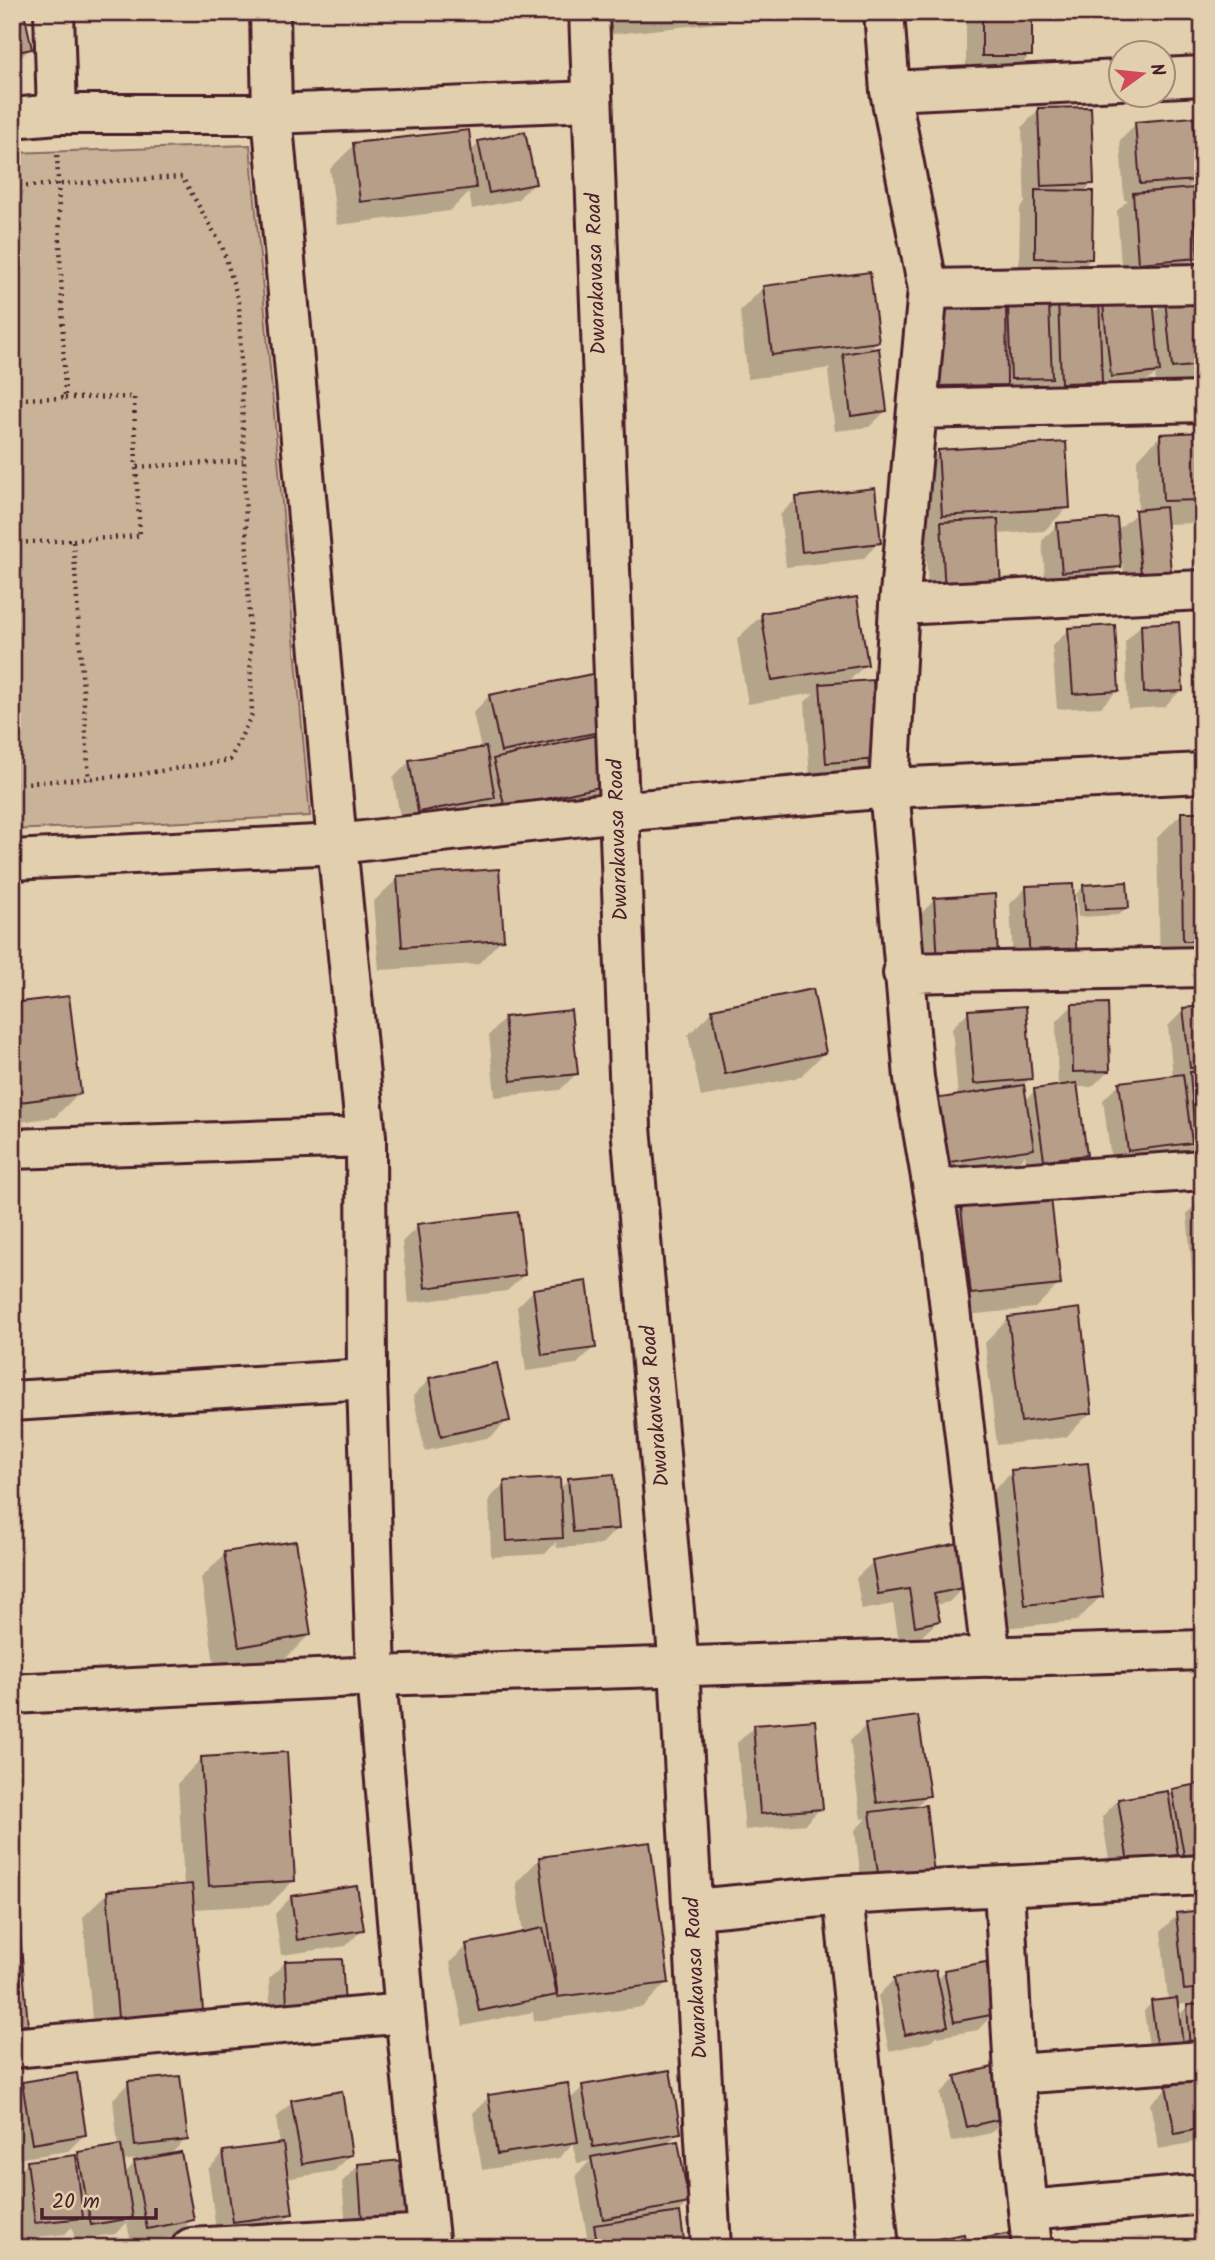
<svg xmlns="http://www.w3.org/2000/svg" width="1215" height="2260" font-family="Kalam,sans-serif">
  <style>
    .green { fill: #c8b398; stroke: #896962; stroke-width: 2 }
    .shadow { fill: #0003; fill-rule: evenodd }
    .building { fill: #b79e89; stroke: #4a1f2b; stroke-width: 2 }
    .lines { fill: none; stroke-linecap: round; stroke-linejoin: round }
    .minor-casing { stroke: #4a1f2b; stroke-width: 44 }
    .tertiary-casing { stroke: #4a1f2b; stroke-width: 44 }
    .path { stroke: #4a1f2b; stroke-width: 4.5; stroke-dasharray: 2 5; stroke-linecap: butt }
    .minor { stroke: #e1cfad; stroke-width: 38 }
    .tertiary { stroke: #e1cfad; stroke-width: 38 }
    .labels { text-anchor: middle; dominant-baseline: central; stroke-width: 5; stroke-linejoin: round; paint-order: stroke }
    .street-label { font-size: 21px; fill: #4a1f2b; stroke: #e1cfad }
  </style>
  <rect width="100%" height="100%" fill="#e1cfad"/>
  <filter id="ink" filterUnits="userSpaceOnUse"><feTurbulence type="fractalNoise" baseFrequency=".0143" numOctaves="2"/><feDisplacementMap in="SourceGraphic" scale="14" xChannelSelector="R" yChannelSelector="G"/><feConvolveMatrix kernelMatrix="1 2 1 2 8 2 1 2 1" color-interpolation-filters="sRGB"/></filter>
  <g filter="url(#ink)">
    <path class="green" d="M250,145L310,816L12,830V153Z"/>
    <path class="shadow" d="M12,12L30,49L12,66Z
      M602,12H737L727,22L605,35Z
      M966,12H1030V55L1014,72H966Z
      M1038,110L1092,183L1083,193L1091,259L1074,275L1019,274L1020,208L1025,203L1022,127Z
      M1136,124L1196,179L1185,191L1196,257L1180,274L1122,278L1117,211L1128,200H1124L1120,140Z
      M479,143L534,183L517,200L472,209L469,192L450,211L337,225L330,169L354,145L470,152Z
      M764,287L877,342L866,352L886,411L869,427L835,431L828,372L831,368L748,379L740,311Z
      M1203,297V374L1197,380L1156,384L1155,374L1142,387L1045,398V382L1034,393L918,402L1009,307L1048,311L1059,300L1097,312L1104,305L1153,313L1166,300Z
      M1203,434V594H1199L1197,523L1165,524L1170,581L1126,601L1123,563L1103,583L1046,587L1042,541L1058,524L1116,531L1138,512L1137,460L1161,435Z
      M939,451L1068,507L1044,531L997,534L929,609L925,539H918L915,476Z
      M797,498L879,542L863,559L786,567L780,515Z
      M762,615L866,664L846,684L878,758L861,775L810,779L805,702L814,693L748,704L737,639Z
      M1141,625L1181,690L1164,707L1128,709L1125,642Z
      M1069,630L1118,690L1101,707L1057,709L1052,646Z
      M1203,639V670L1199,642Z
      M596,675L607,784L590,801L488,824L484,806L476,814L402,827L393,778L410,761L481,749L473,713L489,696Z
      M1181,814H1203V964H1160L1157,838Z
      M398,878L502,939L478,964L379,970L373,902Z
      M1072,885L1014,981L1010,904L1026,888Z
      M1084,886L1127,907L1119,915L1078,917L1076,894Z
      M993,896L922,978L919,916L935,899Z
      M12,1004L79,1093L55,1117L12,1123Z
      M1072,1006L1108,1071L1092,1087H1076L1085,1154L1068,1171L1028,1176L1025,1155L1015,1165L921,1179L958,1097L952,1028L968,1012L1030,1078L1022,1086L1024,1101L1035,1091L1058,1088L1056,1022Z
      M1203,1008V1154L1112,1167L1103,1100L1119,1084L1173,1077L1168,1026L1184,1010Z
      M713,1011L824,1053L800,1077L701,1097L688,1035Z
      M505,1018L576,1074L560,1090L495,1097L489,1035Z
      M1203,1198V1317L1196,1318L1187,1213Z
      M962,1209L1059,1284L1035,1308L947,1317L938,1233Z
      M418,1226L524,1275L507,1291L409,1303L402,1242Z
      M534,1290L594,1347L577,1364L526,1371L517,1307Z
      M1009,1318L1091,1412L1066,1437L997,1445L985,1343Z
      M430,1379L508,1420L491,1437L425,1451L413,1396Z
      M1012,1472L1101,1596L1077,1621L1002,1628L988,1496Z
      M569,1480L617,1528L601,1545L557,1548L556,1542L545,1554L491,1557L489,1499L505,1483L559,1489Z
      M225,1554L309,1635L285,1659L215,1670L201,1578Z
      M873,1562L965,1586L949,1602L935,1605L938,1621L921,1637L899,1641L893,1604L862,1610L856,1578Z
      M866,1725L928,1795L914,1808L924,1807L863,1897L855,1830L867,1818L861,1819L850,1741Z
      M754,1727L821,1808L805,1824L745,1830L737,1743Z
      M202,1758L293,1881L269,1905L192,1909L202,2021L95,2053L83,1917L108,1893L184,1886L178,1783Z
      M1172,1790L1203,1871L1112,1878L1102,1817L1118,1800L1167,1796Z
      M540,1858L667,1982L643,2007L534,2021L533,2012L463,2026L450,1962L467,1946L523,1934L516,1883Z
      M291,1897L362,1930L346,1946L281,1955L275,1914Z
      M1203,1912V2002L1194,2003L1203,2065L1151,2061L1144,2011L1152,2003L1168,2001L1161,1931L1177,1915ZM1191,2003L1178,2016L1177,2005Z
      M12,1913L26,2024L12,2038Z
      M341,1961L271,2023L269,1979L285,1962Z
      M945,1972L994,2013L978,2030L938,2037V2035L930,2042L889,2051L878,1996L894,1979L937,1980Z
      M956,2078L1007,2116L991,2133L951,2142L940,2094Z
      M1203,2081V2135L1195,2142L1159,2149L1150,2104L1167,2088Z
      M23,2083L84,2135L68,2151L16,2159L12,2094Z
      M129,2083L186,2139L169,2156L192,2220L175,2236L131,2244L127,2222L115,2234L75,2240L72,2227L65,2234L19,2239L12,2178L28,2162L75,2157L79,2153L118,2147L113,2099ZM138,2159L128,2170L124,2174L122,2161Z
      M583,2087L679,2132L666,2145L687,2203L678,2212L684,2248H579L578,2243L587,2235L576,2175L590,2161L577,2163L573,2143L559,2158L482,2170L473,2113L489,2097L569,2100Z
      M292,2102L351,2155L334,2171L286,2179L291,2214L274,2230L217,2238L208,2169L224,2153L280,2146L276,2118Z
      M414,2161L348,2248L342,2182L359,2165Z
      M1203,2217V2248H1194L1193,2227Z"/>
    <path class="building" d="M12,12H24L32,49L12,53Z
      M982,12H1032V56H982Z
      M1091,107L1094,184L1041,186L1038,108Z
      M1193,117L1198,180L1140,184L1135,122Z
      M469,130L476,188L360,202L353,143Z
      M525,132L536,184L489,193L478,141Z
      M1193,188L1198,258L1138,263L1133,193Z
      M1035,190L1093,191L1092,259L1035,258Z
      M870,272L879,342L772,355L763,286Z
      M1203,295V365L1172,368L1165,299Z
      M1099,297L1102,382L1061,383L1058,298Z
      M1006,299L1007,385L934,386L932,300Z
      M1153,299L1160,372L1111,377L1103,304Z
      M1049,304L1052,378L1011,379L1008,306Z
      M879,348L887,411L851,416L843,354Z
      M1203,432V500L1163,501L1160,434Z
      M1066,442L1070,508L942,516L938,450Z
      M875,488L881,543L802,552L796,497Z
      M1165,507L1172,582L1142,585L1135,510Z
      M1117,518L1121,567L1062,572L1057,523Z
      M998,519L1001,590L945,593L941,522Z
      M857,597L868,665L772,680L761,613Z
      M1179,622L1183,691L1144,693L1141,624Z
      M1115,625L1119,691L1073,694L1068,628Z
      M597,673L609,730L501,752L489,695Z
      M873,680L879,759L826,763L820,684Z
      M597,735L609,785L505,808L493,759Z
      M486,747L495,798L418,812L409,760Z
      M1181,812H1203V941H1183Z
      M499,869L504,940L402,947L397,876Z
      M1127,882L1129,908L1085,910L1083,885Z
      M1073,884L1077,963L1030,965L1026,886Z
      M995,894L998,959L938,962L934,898Z
      M813,989L826,1053L725,1074L712,1009Z
      M69,996L81,1094L12,1103V1003Z
      M1108,1003L1110,1071L1073,1072L1072,1004Z
      M1026,1006L1032,1079L974,1084L968,1010Z
      M1203,1006V1067L1190,1068L1183,1008Z
      M571,1010L578,1074L511,1081L504,1017Z
      M1203,1071V1139L1195,1140L1190,1072Z
      M1183,1074L1192,1143L1128,1151L1119,1082Z
      M1077,1083L1087,1155L1044,1160L1034,1089Z
      M1024,1085L1034,1149L937,1164L928,1100Z
      M1051,1198L1061,1285L971,1294L961,1207Z
      M518,1212L525,1275L425,1288L417,1224Z
      M587,1281L596,1348L542,1355L533,1289Z
      M1080,1308L1092,1413L1021,1422L1008,1317Z
      M497,1363L510,1421L441,1436L429,1378Z
      M1088,1463L1103,1597L1025,1605L1011,1470Z
      M614,1474L619,1529L573,1532L568,1478Z
      M560,1478L563,1538L507,1541L504,1481Z
      M296,1541L311,1635L239,1647L224,1552Z
      M959,1543L967,1587L934,1594L940,1621L915,1626L909,1589L878,1594L872,1560Z
      M918,1716L930,1796L877,1803L865,1723Z
      M815,1720L823,1809L760,1814L753,1725Z
      M287,1752L295,1881L209,1886L201,1757Z
      M1203,1783V1858L1185,1861L1172,1789Z
      M1168,1791L1178,1855L1128,1863L1118,1799Z
      M926,1805L934,1875L879,1882L870,1812Z
      M650,1842L669,1983L558,1997L539,1857Z
      M192,1884L204,2022L119,2029L107,1891Z
      M357,1886L364,1930L297,1940L291,1896Z
      M1203,1910V1988L1184,1990L1176,1913Z
      M18,1911L28,2025L12,2026V1912Z
      M543,1928L557,1995L479,2011L466,1944Z
      M342,1959L345,2005L287,2007L285,1961Z
      M986,1962L996,2014L954,2022L944,1970Z
      M936,1970L948,2026L905,2035L894,1978Z
      M1177,1998L1184,2051L1158,2054L1151,2001Z
      M1203,2004V2050L1190,2051L1187,2005Z
      M997,2066L1009,2117L967,2127L955,2076Z
      M670,2070L681,2133L593,2147L582,2085Z
      M77,2073L86,2135L32,2144L22,2082Z
      M180,2076L188,2140L135,2146L128,2081Z
      M1203,2079V2128L1175,2134L1166,2086Z
      M568,2083L578,2142L497,2154L488,2095Z
      M342,2091L352,2155L302,2164L291,2100Z
      M678,2141L689,2203L603,2219L591,2157Z
      M283,2143L293,2214L233,2222L223,2151Z
      M121,2145L133,2218L91,2225L78,2152Z
      M181,2152L194,2220L147,2229L134,2161Z
      M76,2155L83,2218L35,2223L27,2161Z
      M416,2159L421,2228L363,2233L358,2164Z
      M680,2212L685,2248H598L594,2225Z
      M1017,2232L1020,2248H971L970,2241Z
      M964,2234L967,2248H922L921,2242Z"/>
    <g class="lines">
      <defs>
        <path id="minor" d="M54,12L57,114
          M270,12L272,114L337,844L366,1137L367,1379L376,1676L405,2013L430,2248
          M884,12L890,91L928,289L899,605L889,788L914,1078L942,1241L991,1657
          M1162,78L1203,76
          M890,91L1120,80
          M12,118L57,114H272L591,101
          M928,289L1203,284
          M917,409L1203,402
          M899,605L1203,590
          M12,860L337,844L618,812L889,788L1203,773
          M903,973L1203,967
          M12,1149L366,1137
          M934,1189L1203,1170
          M12,1401L367,1379
          M1004,1887L1014,2074L1032,2248
          M843,1895L879,2248
          M694,1909L843,1895L1203,1875
          M12,2048L405,2013
          M1014,2074L1203,2061
          M1028,2210L1203,2194
          M191,2248L428,2234"/>
        <path id="tertiary" d="M589,12L631,1127L679,1667L711,2248
          M12,1694L376,1676L1203,1650"/>
      </defs>
      <use href="#minor" class="minor-casing"/>
      <use href="#tertiary" class="tertiary-casing"/>
      <path class="path" d="M12,187L182,177L222,246L239,302L252,714L230,760L135,775L12,784
        M65,398L134,397L136,467L243,461
        M12,399L65,398L57,151
        M73,540L140,536L136,467
        M12,543L73,540L89,780"/>
      <use href="#minor" class="minor"/>
      <use href="#tertiary" class="tertiary"/>
    </g>
  </g>
  <g class="labels">
    <g class="street-label">
      <text transform="translate(597 274) rotate(-92)">Dwarakavasa Road</text>
      <text transform="translate(619 840) rotate(-92)">Dwarakavasa Road</text>
      <text transform="translate(656 1406) rotate(-95)">Dwarakavasa Road</text>
      <text transform="translate(697 1978) rotate(-93)">Dwarakavasa Road</text>
    </g>
  </g>
  <rect width="1215" height="2260" fill="none" stroke="#e1cfad" stroke-width="42"/>
  <rect x="21" y="21" width="1173" height="2218" fill="none" stroke="#4a1f2b" stroke-width="2.5" filter="url(#ink)"/>
  <g transform="translate(1142 74) rotate(75)"><circle r="33" fill="#e1cfad" stroke="#a58979" stroke-width="2"/>
  <path d="M0-5L12 26L0 18L-12 26Z" fill="#d1495b"/>
  <text y="-10" font-size="19" font-weight="bold" text-anchor="middle" fill="#4a1f2b">N</text>
  </g>
  <path d="M42 2208v10h114v-10" fill="none" stroke="#4a1f2b" stroke-width="3.5"/>
  <text x="52" y="2208" font-size="21" fill="#4a1f2b" stroke="#e1cfad" stroke-width="5" paint-order="stroke">20 m</text>
</svg>
